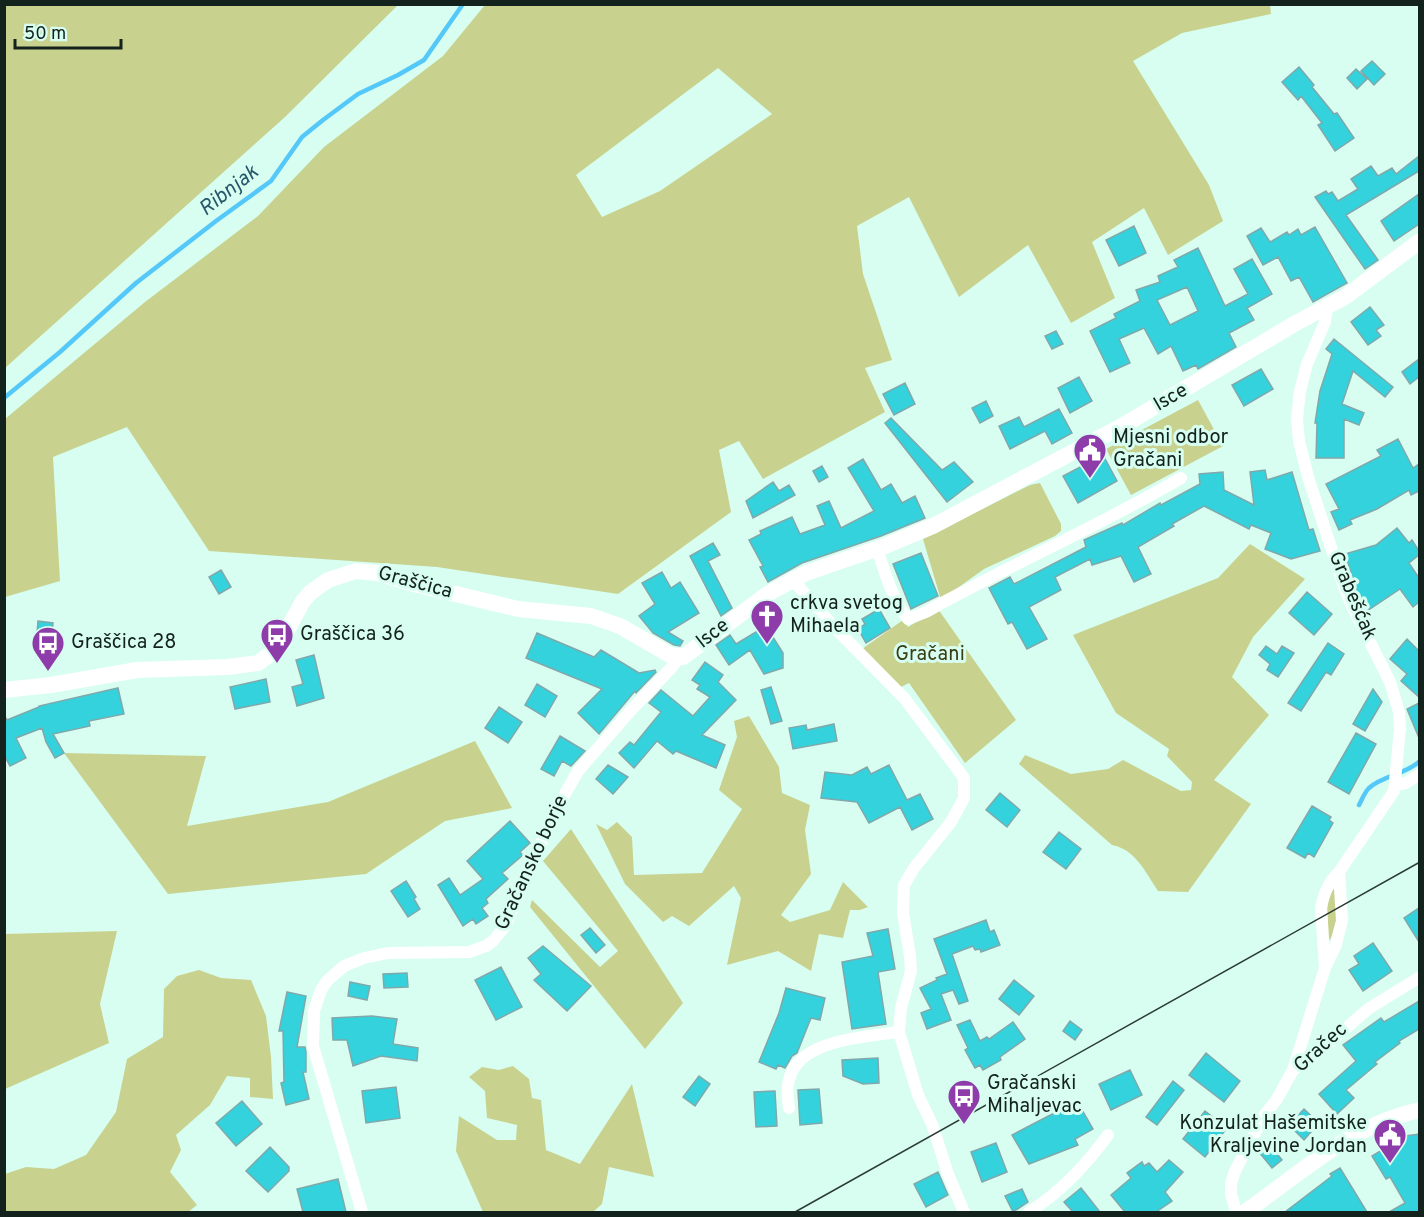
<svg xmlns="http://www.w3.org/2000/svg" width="1424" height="1217" font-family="Overpass,sans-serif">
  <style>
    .green { fill: #c8d28e; fill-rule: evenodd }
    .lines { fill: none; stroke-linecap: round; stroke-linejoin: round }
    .stream { stroke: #55c8fa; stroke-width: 4.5 }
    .building { fill: #33d2dc; stroke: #80a8ab; stroke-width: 1.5; fill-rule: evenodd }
    .street { stroke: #fff; stroke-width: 12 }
    .secondary { stroke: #fff; stroke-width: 16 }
    .tram { stroke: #2b3c37; stroke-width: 1.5 }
    .labels { text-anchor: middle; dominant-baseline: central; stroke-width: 6; stroke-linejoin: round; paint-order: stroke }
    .street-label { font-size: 20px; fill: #14221e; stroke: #d7fef0 }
    .poi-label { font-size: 20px; fill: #14221e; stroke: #d7fef0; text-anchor: start }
    .park-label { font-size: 20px; fill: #393e14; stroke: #d7fef0 }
    .water-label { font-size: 21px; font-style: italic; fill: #28576c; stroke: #d7fef0 }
  </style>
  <rect width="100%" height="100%" fill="#d7fef0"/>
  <path class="green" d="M4,5L5,4L398,5L285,117L5,368Z
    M485,5L1270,4L1271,14L1182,33L1133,61L1209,185L1223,221L1168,255L1144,208L1092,242L1115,298L1071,323L1028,245L959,297L909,197L857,226L863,274L892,360L865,368L885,412L763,479L739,441L719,450L731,512L618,594L437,567L209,551L127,427L53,457L60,581L5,597V419L145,302L258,216L324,147L443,56ZM718,68L772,114L660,191L602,217L576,175Z
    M1198,400L1223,446L1131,495L1106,449Z
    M1040,483L1061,524V531L1055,536L984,569L941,600L923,539L1030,485Z
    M1250,544L1305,579L1253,637L1232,677L1269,715L1214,780L1251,804L1188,892L1158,891C1146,873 1135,849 1112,845L1019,764L1025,755L1071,774L1108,769L1123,760L1181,791L1191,790L1192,782L1167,756L1169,749L1116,713L1073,635L1218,578Z
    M938,609L1016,720L965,763L909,683L901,687L862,649L903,620L908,627Z
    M749,716L779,767L782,793L810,805L805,830L811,874L781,915L790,922L830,910L843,882L868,907L860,910H850L843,938L819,934L811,971L778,951L727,965L741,898L734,886L689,926L672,916L663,922L625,884L596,824L607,830L617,822L632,837L634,875L702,873L742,809L719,790L737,737L734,721Z
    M475,741L512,808L445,821L366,874L168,894L64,753L206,756L187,826L328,802Z
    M571,829L683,1003L645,1049L530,907L532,900L600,967L618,951L543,861Z
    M1334,885L1338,921L1330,940L1328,938C1329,918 1323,903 1334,885Z
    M117,931L100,1004L109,1043L5,1089V934Z
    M199,970L221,978L251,980L266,1016L271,1057L273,1099L250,1097V1078L227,1076L210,1105L176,1135L181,1150L170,1172L197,1205L188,1212H5V1174L26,1167L54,1169L86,1155L116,1112L127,1059L163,1037L164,989L177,976Z
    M513,1066L529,1079L532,1098L541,1100L546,1150L580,1164L632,1084L654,1177L609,1167L602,1204L593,1212H483L456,1151L459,1116L497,1140H516L517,1125L487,1118L485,1091L469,1077L482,1067L499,1070Z"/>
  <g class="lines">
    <path class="stream" d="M4,398L60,352L136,283L216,221L271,181L302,137L323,120L358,94L398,75L424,60L463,4
      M1359,805C1362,800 1364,793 1369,788C1383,775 1405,775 1420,761"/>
  </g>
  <path class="building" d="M1372,61L1385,74L1374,85L1361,71Z
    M1299,67L1314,85L1312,87L1334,114L1337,113L1354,138L1335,151L1318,125L1322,123L1301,96L1298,100L1282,82Z
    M1356,69L1367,79L1357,89L1347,78Z
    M1419,156V171L1346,215L1378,260L1365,269L1315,197L1326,191L1328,194L1332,192L1338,201L1358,189L1351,179L1371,166L1378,176L1392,168L1396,174Z
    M1419,194V224L1394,241L1381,221Z
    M1134,226L1146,253L1119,266L1106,240Z
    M1315,227L1347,283L1313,302L1299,277L1291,281L1278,257L1263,265L1247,236L1261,228L1270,242L1287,232L1289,235L1298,229L1301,235Z
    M1198,248L1225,306L1248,294L1234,269L1252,259L1272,294L1247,308L1254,320L1229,333L1236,347L1198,369L1196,365L1183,371L1171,346L1158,354L1144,328L1119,339L1130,363L1110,372L1090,331L1116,318L1114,314L1140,301L1136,290L1160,282L1158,276L1178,267L1174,260ZM1187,287L1198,311L1170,325L1157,300Z
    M1370,307L1384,325L1376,330L1381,336L1368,345L1351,322Z
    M1056,331L1063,344L1052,349L1045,336Z
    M1334,339L1393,387L1385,397L1353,371L1342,404L1364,413L1359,425L1344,419V458H1316L1317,423H1315L1320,391L1332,354L1326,349Z
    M1419,359V377L1410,384L1402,372Z
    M1261,369L1273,389L1244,406L1232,385Z
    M1079,377L1092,401L1070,413L1058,388Z
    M905,383L915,404L894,415L883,394Z
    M986,401L993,416L980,423L972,408Z
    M1059,409L1072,433L1052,444L1045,431L1010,449L999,426L1019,417L1024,427Z
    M891,418L942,470L954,462L973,482L947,502L885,423Z
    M1398,439L1413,468L1419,464V491L1411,495L1409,490L1377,509L1350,520L1352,524L1339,530L1331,512L1339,509L1326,484L1381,456L1377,450Z
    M1103,455L1117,481L1078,503L1063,476Z
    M863,459L881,490L891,484L902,503L915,496L925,518L881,536L802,563L768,582L760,567L763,566L749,540L761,534L760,531L792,517L800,534L825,525L817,506L829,501L841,528L874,511L848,468Z
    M822,466L828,477L819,482L813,471Z
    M1265,470L1267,480L1292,472L1309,530L1313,529L1320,551L1291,559L1265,549L1271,533L1251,525L1249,529L1204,506L1172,524L1174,526L1138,547L1151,574L1134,582L1121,556L1092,565L1090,559L1055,577L1061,590L1029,607L1047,639L1027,649L1012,622L1008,624L989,588L1010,577L1014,584L1086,547L1084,540L1122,523L1123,525L1160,503L1161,505L1200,484L1199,474L1223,472L1224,490L1254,505L1250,472Z
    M773,482L779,491L789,485L795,495L753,518L746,501Z
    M1397,528L1409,543L1412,540L1419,551V555L1409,563L1419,578V602L1413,607L1400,589L1367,611L1354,590L1356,589L1345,554L1376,545Z
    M713,543L720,555L708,561L732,608L721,616L690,556Z
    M921,553L938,596L911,609L893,564Z
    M221,570L231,587L219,594L209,577Z
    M662,572L671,588L680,582L699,613L668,632L683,641L680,646L674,645L653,633L639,616L655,604L642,583Z
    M1307,592L1332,614L1314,635L1289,613Z
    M879,609L890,628L866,643L858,629L865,624L862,619Z
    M38,621L53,623L52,635L37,633Z
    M766,626L783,653V668L764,674L750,650L729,665L716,645L730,635L736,644Z
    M537,633L594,657L601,650L639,673L655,670L656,672L636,693L635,691L599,734L578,713L602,689L526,658Z
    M1407,639L1419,651V697L1401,681L1407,674L1390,659Z
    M1328,643L1344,654L1331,675L1326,672L1301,711L1288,703Z
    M1266,646L1277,654L1282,646L1294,653L1278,677L1267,670L1270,664L1259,655Z
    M314,655L324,698L297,706L292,687L303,684L296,660Z
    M705,662L723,675L718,682L736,700L702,735L725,745L716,768L676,751L673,754L657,741L634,768L619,753L630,742L634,745L661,712L649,703L661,690L693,716L710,697L697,689L700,685L692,680Z
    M266,679L270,702L235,709L230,687Z
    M537,684L557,696L545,717L525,705Z
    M771,687L782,721L771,724L761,690Z
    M118,688L124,714L89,721L90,726L53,734L64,753L55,758L46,742L42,728L16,738L26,758L10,766L4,755V715L7,720L39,707V706Z
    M1373,689L1382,702L1365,731L1353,724Z
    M1419,703V738L1407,709Z
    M499,707L522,722L508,743L485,728Z
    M834,724L837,741L793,749L789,728L806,725L807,730Z
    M1356,733L1376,744L1349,794L1328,782Z
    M560,736L585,751L571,766L562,761L554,776L541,769Z
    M608,765L628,777L613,794L596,779Z
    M889,765L907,800L920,794L933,819L912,830L900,807L869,823L857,802L821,798L825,772L852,775L867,767L871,774Z
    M1000,793L1020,810L1007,827L986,810Z
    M1312,806L1331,817L1329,820L1333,823L1314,857L1308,853L1305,858L1287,848Z
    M510,821L530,843L520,852L523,855L502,873L508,879L486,899L488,903L482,908L488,916L476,924L473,919L463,926L438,885L449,878L460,895L483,879L467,861Z
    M1059,832L1081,849L1066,869L1043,852Z
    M406,881L416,897L414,899L420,909L408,917L391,891Z
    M1419,908V942L1404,918Z
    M986,920L990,932L994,930L1000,945L981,952L980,949L975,950L973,946L952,954L968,1001L959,1004L953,990L941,994L951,1020L927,1029L921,1013L931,1009L920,988L937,980L936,978L947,974L934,939Z
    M590,928L605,945L596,953L581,935Z
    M888,929L895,969L878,972L886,1024L852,1029L842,962L873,956L867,933Z
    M1373,943L1392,971L1363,991L1349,970L1359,964L1354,956Z
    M543,946L591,986L567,1011L534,980L541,974L528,958Z
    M501,967L522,1007L496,1020L475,980Z
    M407,973L408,987L384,988L383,974Z
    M1014,980L1034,996L1019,1015L999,999Z
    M350,982L370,986L367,1000L348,996Z
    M786,988L825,998L820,1020L811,1018L797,1053L792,1056L785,1068L778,1065L776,1069L759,1062L779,1013Z
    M287,992L306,996L297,1047H305L306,1052V1072H303L309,1099L286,1105L281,1083L284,1082L283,1031H279Z
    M1419,1001V1029L1399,1041L1400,1043L1375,1062L1377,1064L1346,1090L1354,1098L1337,1114L1319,1094L1356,1061L1343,1045L1381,1018L1384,1022Z
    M372,1016L397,1019L393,1044L418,1048L417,1061L381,1056L353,1066L347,1040H333L332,1018Z
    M970,1020L980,1041L987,1037L989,1039L1013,1022L1025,1039L1000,1057L1001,1060L983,1070L980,1065L975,1068L965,1050L968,1048L957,1025Z
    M1070,1021L1082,1030L1075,1040L1063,1031Z
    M1206,1053L1240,1081L1224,1102L1189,1075Z
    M878,1058L879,1083L863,1084L843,1076L842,1060Z
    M1130,1070L1142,1095L1111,1110L1099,1084Z
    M699,1076L710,1084L695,1106L683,1097Z
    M1173,1081L1184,1090L1157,1125L1146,1117Z
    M396,1087L400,1118L366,1123L362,1091Z
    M819,1089L822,1123L800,1125L798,1090Z
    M775,1091L777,1126L756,1127L754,1092Z
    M242,1101L262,1124L236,1146L216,1123Z
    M1077,1101L1093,1129L1075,1139L1078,1145L1029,1164L1012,1135Z
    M1304,1109L1319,1123L1304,1140L1289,1125Z
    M1205,1111L1227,1128L1205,1157L1183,1139Z
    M1419,1134V1212H1389L1405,1203L1390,1177L1386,1179L1372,1156L1405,1136Z
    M996,1143L1007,1172L982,1182L971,1152Z
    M1269,1144L1282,1160L1272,1168L1259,1152Z
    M270,1147L289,1167V1171L268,1192L246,1171Z
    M1169,1160L1183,1172L1165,1192L1172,1201L1156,1212H1125L1111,1195L1131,1178L1127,1173L1142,1162L1144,1166L1149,1163L1157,1172Z
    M1340,1168L1367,1212H1285L1332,1176L1330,1174Z
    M938,1172L948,1195L926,1207L914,1184Z
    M338,1179L346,1212H303L297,1189Z
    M1081,1188L1100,1212H1073L1064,1202Z
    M1022,1189L1028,1202L1013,1212L1005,1196Z"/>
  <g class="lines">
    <path class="street" d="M877,549C885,572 892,599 908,619L926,612C1009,565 1098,527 1181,478
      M793,580L833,626L905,699L964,778V798L951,822L914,868L904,885L903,913L910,956L911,971L901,1008L899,1032L918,1095L932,1124L948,1174L964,1212
      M1396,785L1406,783L1420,774
      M1325,968L1321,908C1324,893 1328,883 1339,872L1394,791L1400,729L1399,712L1390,682L1352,606L1344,587L1308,477L1299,441L1297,419L1300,391L1307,364L1325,322L1327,307
      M1293,1070L1325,968L1336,945L1339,932L1342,921L1339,872
      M789,1108C788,1100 786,1089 789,1080C799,1039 865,1037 899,1032
      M362,1212L313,1046L314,1011L321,990L327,981L344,966L364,958L388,953L469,952L486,946L493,941L506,925L553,815L578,771L632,709L673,666L678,658
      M1029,1212C1059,1193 1087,1164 1108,1135
      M1236,1212L1231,1194V1183L1235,1171L1264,1116L1277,1099L1293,1070L1314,1056L1368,1009L1420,977"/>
    <path class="secondary" d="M4,690L51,685L137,670L228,667L258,663L277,649L303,601L311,592L328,580L356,571L377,573L418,585L518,609L591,616L620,626L670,655L683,657L769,593L793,580L806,573L885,546L935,525L1122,426L1296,323L1345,297L1420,241
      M1245,1212C1300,1174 1352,1124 1420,1110"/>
    <path class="tram" d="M795,1212L1420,862"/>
  </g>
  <defs>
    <symbol id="civic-pin" viewBox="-11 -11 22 30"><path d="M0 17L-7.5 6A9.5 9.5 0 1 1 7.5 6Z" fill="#8e3caa" stroke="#d7fef0"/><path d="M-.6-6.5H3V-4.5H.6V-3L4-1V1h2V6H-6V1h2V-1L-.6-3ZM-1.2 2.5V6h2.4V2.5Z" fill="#fff"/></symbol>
    <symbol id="church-pin" viewBox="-11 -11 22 30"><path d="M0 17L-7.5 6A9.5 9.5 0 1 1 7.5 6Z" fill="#8e3caa" stroke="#d7fef0"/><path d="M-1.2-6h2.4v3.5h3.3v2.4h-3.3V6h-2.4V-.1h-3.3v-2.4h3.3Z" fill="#fff"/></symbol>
    <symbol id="bus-pin" viewBox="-11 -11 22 30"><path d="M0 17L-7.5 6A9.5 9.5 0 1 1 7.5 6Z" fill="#8e3caa" stroke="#d7fef0"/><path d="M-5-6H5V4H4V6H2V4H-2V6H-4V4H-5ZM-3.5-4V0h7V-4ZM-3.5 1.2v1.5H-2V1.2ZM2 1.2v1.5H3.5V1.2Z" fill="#fff"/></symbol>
  </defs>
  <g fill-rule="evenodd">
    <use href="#civic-pin" x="1071" y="431" width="38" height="52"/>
    <use href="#church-pin" x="748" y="597" width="38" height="52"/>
    <use href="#bus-pin" x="258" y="616" width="38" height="52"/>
    <use href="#bus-pin" x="29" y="624" width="38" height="52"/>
    <use href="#bus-pin" x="945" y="1077" width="38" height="52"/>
    <use href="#civic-pin" x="1371" y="1116" width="38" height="52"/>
  </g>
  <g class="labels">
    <g class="street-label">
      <text transform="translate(1171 398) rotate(-30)">Isce</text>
      <text transform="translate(415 583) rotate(15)">Graščica</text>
      <text transform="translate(1352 596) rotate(67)">Grabešćak</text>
      <text transform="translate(713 634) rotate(-38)">Isce</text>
      <text transform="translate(532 863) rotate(-65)">Gračansko borje</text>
      <text transform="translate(1321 1048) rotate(-42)">Gračec</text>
    </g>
    <g class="poi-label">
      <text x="1113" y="438">Mjesni odbor<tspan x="1113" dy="23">Gračani</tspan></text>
      <text x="790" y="604">crkva svetog<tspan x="790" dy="23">Mihaela</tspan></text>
      <text x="300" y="635">Graščica 36</text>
      <text x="71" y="643">Graščica 28</text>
      <text x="987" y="1084">Gračanski<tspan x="987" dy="23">Mihaljevac</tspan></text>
      <text x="1367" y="1124" text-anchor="end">Konzulat Hašemitske<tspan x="1367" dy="23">Kraljevine Jordan</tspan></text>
    </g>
    <g class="park-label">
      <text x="930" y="655">Gračani</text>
    </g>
    <g class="water-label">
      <text transform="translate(229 191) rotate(-38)">Ribnjak</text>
    </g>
  </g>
  <rect width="1424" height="1217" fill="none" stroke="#14221e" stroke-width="12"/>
  <path d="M15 39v9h106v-9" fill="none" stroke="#14221e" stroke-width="3"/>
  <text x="24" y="39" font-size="18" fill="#14221e" stroke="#d7fef0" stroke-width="4.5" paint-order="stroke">50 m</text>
</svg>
